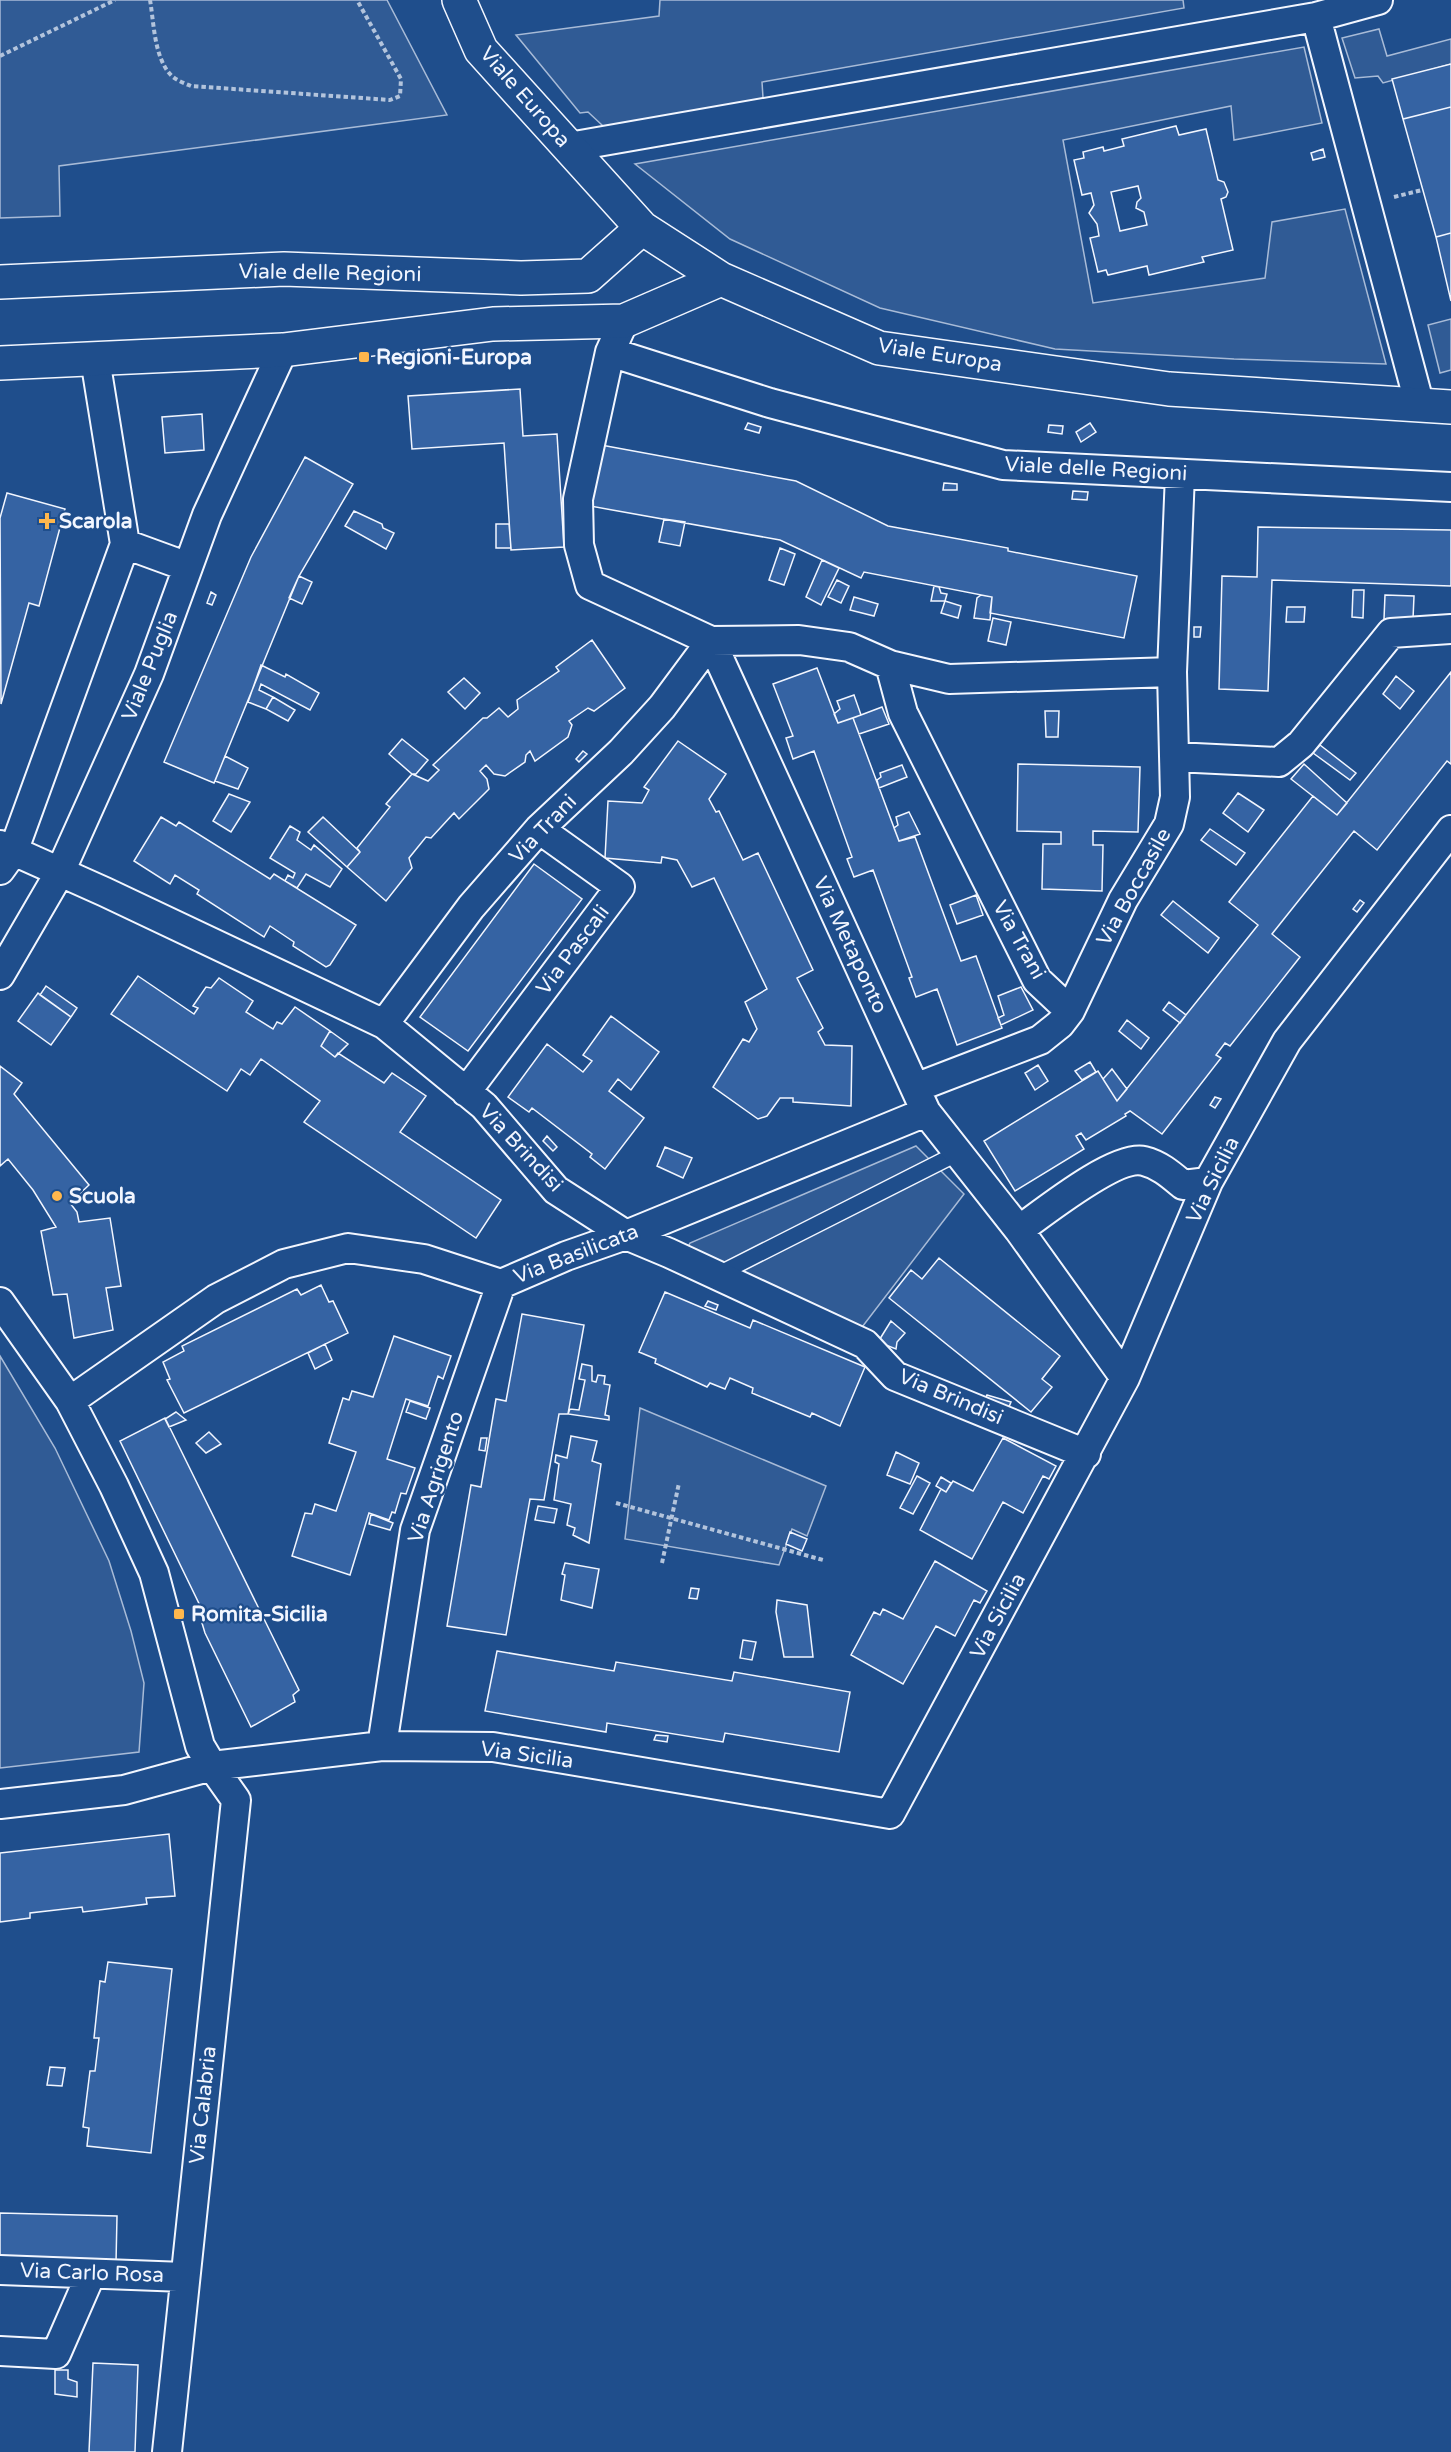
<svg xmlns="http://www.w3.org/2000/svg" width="1451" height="2452" font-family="'Varela Round',sans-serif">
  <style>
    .built { fill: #305b95; stroke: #a8bbd7; stroke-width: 1.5 }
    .building { fill: #3563a3; stroke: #f2f6ff; stroke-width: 1.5; fill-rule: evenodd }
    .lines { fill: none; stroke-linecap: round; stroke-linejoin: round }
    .lane-casing { stroke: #f2f6ff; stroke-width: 18 }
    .street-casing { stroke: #f2f6ff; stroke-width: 32 }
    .secondary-casing { stroke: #f2f6ff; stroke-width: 36 }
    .path { stroke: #b3c4dc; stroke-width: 4; stroke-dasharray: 4.5 3; stroke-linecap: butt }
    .lane { stroke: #1f4e8c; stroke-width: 15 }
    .street { stroke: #1f4e8c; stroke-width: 28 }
    .secondary { stroke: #1f4e8c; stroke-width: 33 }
    .poi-dot { fill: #ffb74d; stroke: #1f4e8c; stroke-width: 2 }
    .labels { text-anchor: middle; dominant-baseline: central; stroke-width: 4.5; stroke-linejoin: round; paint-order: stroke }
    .street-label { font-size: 21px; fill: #f2f6ff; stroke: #1f4e8c }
    .poi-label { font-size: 21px; font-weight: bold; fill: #f2f6ff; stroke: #1f4e8c; text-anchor: start }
  </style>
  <rect width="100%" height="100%" fill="#1f4e8c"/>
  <path class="built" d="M0,0H387L447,115L59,166L60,216L0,218Z
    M660,0H1183L1184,8L762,82L764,113L617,139L588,112L580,113L516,35L659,16Z
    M1379,29L1387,56L1451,39V64L1383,83L1378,76L1355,78L1342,38Z
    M1304,47L1322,123L1234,140L1231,106L1063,140L1093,303L1265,278L1272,222L1345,209L1386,364L1234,359L1055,349L880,308L730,239L635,164Z
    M1451,319V370L1440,373L1428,325Z
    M916,1146L964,1194L846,1348L677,1269L690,1243Z
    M0,1356L55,1448L109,1561L131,1631L144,1683L139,1752L0,1768Z
    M640,1408L826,1486L807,1536L792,1529L779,1565L625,1539Z"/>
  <path class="building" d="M1451,64V107L1403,119L1392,79Z
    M1451,107V233L1436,237L1403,119Z
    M1176,126L1179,135L1206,129L1218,180L1224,182L1228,192L1226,197L1221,199L1233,250L1202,257L1204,262L1149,275L1147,266L1108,275L1106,270L1098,272L1090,238L1099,236L1097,224L1089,213L1094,205L1091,193L1082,195L1074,160L1084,158L1083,152L1103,147L1104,151L1124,146L1122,139ZM1138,186L1141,198L1137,202L1136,208L1144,212L1147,225L1120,231L1111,192Z
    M1323,149L1325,157L1313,160L1311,153Z
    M1451,233V301L1436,237Z
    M520,389L523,436L557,434L564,547L511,550L504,443L412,449L408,396Z
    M202,414L204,450L165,453L162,417Z
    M748,423L761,427L759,433L745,429Z
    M1090,423L1096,432L1081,442L1076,432Z
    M1049,425L1063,426L1062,434L1048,432Z
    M601,445L796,481L888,526L1008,548V551L1137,576L1124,638L990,613L992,597L864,572L861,578L780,540L590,506Z
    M305,457L353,484L299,576L214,783L164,762L251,557Z
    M944,483L957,484V490H943Z
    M1073,491L1088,492L1087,500L1072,499Z
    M7,493L65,509L39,606L29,603L1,704L0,518Z
    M354,511L382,524L383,528L394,533L386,549L345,526Z
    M664,519L685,522L680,546L659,542Z
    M496,524H509L511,548H496Z
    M1258,527L1451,530V586L1272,580L1268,691L1219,689L1222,576L1257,577Z
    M780,548L795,554L784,585L769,580Z
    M822,560L839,568L821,605L806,597Z
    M299,576L312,582L302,604L289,598Z
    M837,580L849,586L841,603L828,597Z
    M934,586L939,587L941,593L947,594L945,601H931Z
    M1353,590H1364L1363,618L1352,617Z
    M211,592L216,595L212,605L207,603Z
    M981,595L992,597L990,620L974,618L977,598Z
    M1385,595L1414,596L1413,619H1384Z
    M854,597L878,604L874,616L850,610Z
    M945,601L961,606L958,618L941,613Z
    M1287,607H1305L1304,622H1286Z
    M993,618L1011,622L1006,645L988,641Z
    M1194,627H1201L1200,637H1194Z
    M592,640L625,688L594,711L588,708L569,721L572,725L568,737L535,761L530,751L526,755L525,762L505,776L494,774L486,765L480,771L487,779L489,789L459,819L454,813L431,838L426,837L409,858L412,868L386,901L347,867L360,852L357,848L390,807L386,804L412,774L428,781L439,770L433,765L483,718H487L499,708L508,717L518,709L517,700L559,671L556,667Z
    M261,665L285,677L286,674L319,693L310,710L261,684L259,690L273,697L266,709L248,702Z
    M817,668L838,723L853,718L899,841L915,837L961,961L976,956L1002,1028L957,1045L937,989L916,997L909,978L912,977L873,870L854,877L847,859L852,857L814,751L793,759L786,738L793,736L773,684Z
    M1451,672V764L1447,761L1377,850L1354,831L1272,934L1300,957L1230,1046L1225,1043L1216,1055L1221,1058L1162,1134L1130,1111L1125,1114L1126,1116L1086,1140L1081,1133L1076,1136L1084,1149L1015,1191L984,1141L1098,1071L1117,1101L1258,925L1229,902L1313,796L1337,815Z
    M1396,676L1414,691L1400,709L1383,694Z
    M464,678L480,693L465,709L448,692Z
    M854,695L861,715L838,723L834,714L840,709L837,701Z
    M273,697L295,710L288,721L266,709Z
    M882,707L889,724L859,734L853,718Z
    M1045,711H1059L1058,737H1046Z
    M402,739L428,760L416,774H412L389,754Z
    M678,741L726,774L709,799L716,812L719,811L743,860L758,853L813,970L797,978L823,1028L818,1032L825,1045L852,1046L851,1106L793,1102V1098H780L767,1116L758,1119L713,1087L743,1039L749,1042L757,1029L745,1002L767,989L714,878L692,887L677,860L662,857L661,863L605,858L608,801L642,803L649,790L644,787Z
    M1320,745L1356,773L1350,780L1313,753Z
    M583,751L587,754L579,762L576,759Z
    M225,756L248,768L238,789L215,781Z
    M1018,764L1140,767L1138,832L1093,831V845H1103L1102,891L1042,889L1043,844H1061V832L1017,831Z
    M1304,764L1347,803L1337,815L1291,779Z
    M902,765L907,777L879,788L877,780L881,777L880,773Z
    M1238,793L1264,810L1248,832L1223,813Z
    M229,794L250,802L231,832L213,821Z
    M909,812L920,834L899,841L894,828L898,825L896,817Z
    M161,817L176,826L179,822L270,879L274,874L356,925L330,965L326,967L293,946L294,942L270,926L264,937L197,894L199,890L175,875L170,884L134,861Z
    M323,817L360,852L347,867L308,832Z
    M290,826L300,832L297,840L311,850L314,845L342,869L330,887L306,874L297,888L285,881L288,875L293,878L295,873L270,858Z
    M1210,829L1245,853L1236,865L1201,840Z
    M534,864L582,899L468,1051L420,1017Z
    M976,895L983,915L957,924L950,905Z
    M1360,900L1364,903L1357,912L1353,909Z
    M1173,901L1219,938L1208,953L1161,915Z
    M138,976L194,1014L198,1008L193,1006L206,987L211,988L219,978L253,1001L246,1012L273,1029L277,1022L282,1024L295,1007L330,1031L321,1046L335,1057L338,1053L384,1083L392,1073L426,1096L400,1132L501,1200L476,1238L304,1122L320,1101L261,1059L250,1075L241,1069L227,1091L111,1014Z
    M46,986L77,1008L71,1017L40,995Z
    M1021,987L1033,1010L1001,1025L998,1018L1004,1015L998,996Z
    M38,993L71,1017L51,1045L18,1021Z
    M1169,1002L1186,1015L1180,1023L1163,1010Z
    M611,1016L659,1052L631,1090L618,1079L609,1091L644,1118L605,1169L590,1157L592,1154L532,1108L529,1112L508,1097L547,1044L583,1072L592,1061L583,1055Z
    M1127,1020L1149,1038L1141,1049L1119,1031Z
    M330,1031L348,1044L335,1057L321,1046Z
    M1090,1062L1096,1072L1082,1080L1075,1071Z
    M1038,1065L1048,1081L1035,1090L1025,1073Z
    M0,1066L22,1083L14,1094L89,1185L70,1203L77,1212L79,1222L110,1218L121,1286L106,1288L113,1330L74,1338L67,1294L53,1295L41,1231L56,1227L33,1190L8,1159L0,1166Z
    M1112,1069L1127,1089L1117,1101L1103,1079Z
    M1215,1097L1221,1099L1215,1108L1210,1105Z
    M547,1136L557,1147L553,1151L543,1141Z
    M665,1147L692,1158L683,1178L657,1166Z
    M939,1258L1060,1356L1042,1379L1052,1387L1031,1412L889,1298L911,1270L922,1279Z
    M321,1285L329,1302L333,1301L348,1333L184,1413L167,1380L170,1379L163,1362L184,1351L182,1346L297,1289L301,1295Z
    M665,1292L750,1328L753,1320L865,1367L840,1426L812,1413L810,1417L752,1393L753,1388L730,1378L725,1389L710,1383L707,1387L655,1363L656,1359L639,1352Z
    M708,1301L718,1305L716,1310L705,1306Z
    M522,1314L584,1325L568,1414H559L544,1500L530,1499L506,1635L447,1626L471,1485L481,1487L496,1399L506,1401Z
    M891,1321L905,1333L897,1342L896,1349L878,1342Z
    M394,1336L451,1356L443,1379L438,1376L428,1406L406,1399L387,1459L415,1468L406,1494L401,1493L395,1513L392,1512L389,1520L369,1513L350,1575L292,1556L305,1513L312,1514L315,1504L336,1511L356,1452L329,1443L343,1398L349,1400L352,1391L373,1397Z
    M325,1344L332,1360L315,1369L308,1353Z
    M582,1364L592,1366V1381L596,1382L598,1375L605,1376L604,1384L610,1385L605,1415L609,1416V1420L568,1414L570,1409L579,1410L585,1380L579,1379Z
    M987,1395L1011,1402L1006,1414L983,1405Z
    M410,1401L430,1408L426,1419L406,1412Z
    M176,1412L186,1420L169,1427L165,1419Z
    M165,1418L299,1690L293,1695L295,1702L251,1727L205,1633L202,1623L207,1620L120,1441Z
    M209,1432L221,1444L206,1453L196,1443Z
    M571,1436L597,1441L592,1461L601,1464L589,1543L573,1535L575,1528L567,1525L571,1504L554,1500L559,1464L555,1462L556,1455L567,1458Z
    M481,1438H487L485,1451L479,1450Z
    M1003,1438L1056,1466L1049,1479L1043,1476L1023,1513L1003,1502L972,1559L920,1530L941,1489L946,1492L953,1481L973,1491Z
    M896,1452L919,1463L910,1484L887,1475Z
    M917,1476L930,1483L913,1514L900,1508Z
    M941,1477L951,1483L946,1492L936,1486Z
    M538,1506L557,1509L554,1523L535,1520Z
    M371,1514L393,1523L390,1530L369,1524Z
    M790,1532L807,1539L802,1551L786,1544Z
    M935,1561L987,1591L980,1603L974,1600L955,1636L936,1626L903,1684L851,1655L874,1612L880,1615L883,1609L903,1619Z
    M565,1563L599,1569L592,1608L561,1600L565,1575L562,1574Z
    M691,1588L699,1589L697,1599L689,1598Z
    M777,1600L807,1605L813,1657H784L776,1612Z
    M743,1640L756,1642L752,1660L740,1658Z
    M497,1651L614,1671L616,1662L732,1681L734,1672L850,1692L839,1752L725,1733L723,1742L607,1723L606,1732L485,1711Z
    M656,1735L668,1736L667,1742L654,1740Z
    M169,1834L175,1896L146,1898L147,1904L83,1912L82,1907L30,1913V1918L0,1922V1853Z
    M108,1962L172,1969L151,2153L87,2146L89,2128L83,2127L90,2071H95L99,2038H94L100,1981L105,1982Z
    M50,2067L65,2068L62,2086L47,2085Z
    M0,2213L117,2216L116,2263L0,2260Z
    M93,2363L138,2365L135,2452H89Z
    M55,2370H68V2379L77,2382V2397L55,2394Z"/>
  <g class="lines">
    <defs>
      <path id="lane" d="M717,1275L958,1153"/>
      <path id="street" d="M1316,17L1420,406
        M569,147L1316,17L1378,0
        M624,321L610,352L770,403L1003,465L1451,487
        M610,352L578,499L579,545L590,585L711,641L799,640L849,647L890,665L949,679L1172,672
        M125,544L188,567
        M890,665L903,713L1037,980L1070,1011
        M1175,757L1279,762L1301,744L1391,633L1451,629
        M0,845L105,892L384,1024L484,1106L556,1190L626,1235L669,1253L865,1344L895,1376L1086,1454
        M0,870L13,852L125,544L95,359
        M0,975L60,872L149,674L207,515L283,350
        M384,1024L471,907L539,829L621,752L662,707L711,641L926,1112L1019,1230L1125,1378
        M915,1088L1040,1040L1060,1024L1070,1011L1123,900L1169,824L1175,797L1172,672L1180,474
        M466,1092L620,887L539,829
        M1019,1230C1043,1213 1116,1154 1144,1161C1160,1165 1171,1175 1183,1185L1208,1182
        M0,1302L70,1401L114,1486L154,1573L200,1746L212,1766L124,1790L0,1804
        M70,1401L216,1299L284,1264L348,1248L424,1259L501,1284L566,1256L626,1235L926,1112
        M382,1746L415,1530L501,1284
        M0,2270L184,2277
        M0,2351L56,2354L91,2274
        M167,2452L236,1800L212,1766L382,1746L493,1747L890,1814L1125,1378L1208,1182L1287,1041L1451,830"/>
      <path id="secondary" d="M459,0L481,50L642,228L721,279L879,348L1169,389L1451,407
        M0,282L284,269L521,278L588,276L642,228
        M0,363L283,350L493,324L624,321L721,279"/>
    </defs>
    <use href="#lane" class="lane-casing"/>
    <use href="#street" class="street-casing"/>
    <use href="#secondary" class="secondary-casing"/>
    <path class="path" d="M150,0C154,23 154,56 170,74C175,80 184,83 191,86L390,100L400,96L401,79L357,0
      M0,56L115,0
      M1394,197L1422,190
      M616,1503L823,1560
      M662,1563L679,1483"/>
    <use href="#lane" class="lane"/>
    <use href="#street" class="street"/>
    <use href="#secondary" class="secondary"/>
  </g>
  <g class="poi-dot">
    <rect x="358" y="351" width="12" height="12" rx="3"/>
    <path d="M44 512h6v6h6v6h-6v6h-6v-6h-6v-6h6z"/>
    <circle cx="57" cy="1196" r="6"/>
    <rect x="173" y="1608" width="12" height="12" rx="3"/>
  </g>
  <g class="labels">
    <g class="street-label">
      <text transform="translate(525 97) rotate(49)">Viale Europa</text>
      <text transform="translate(330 273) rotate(1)">Viale delle Regioni</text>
      <text transform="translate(940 355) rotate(9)">Viale Europa</text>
      <text transform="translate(1096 469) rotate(3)">Viale delle Regioni</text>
      <text transform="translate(150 666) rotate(-68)">Viale Puglia</text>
      <text transform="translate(543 829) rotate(-46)">Via Trani</text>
      <text transform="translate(1134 887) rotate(-61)">Via Boccasile</text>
      <text transform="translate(1019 940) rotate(61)">Via Trani</text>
      <text transform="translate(850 945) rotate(65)">Via Metaponto</text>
      <text transform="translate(573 950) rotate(-53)">Via Pascali</text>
      <text transform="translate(521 1148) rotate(47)">Via Brindisi</text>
      <text transform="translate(1213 1180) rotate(-64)">Via Sicilia</text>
      <text transform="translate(576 1254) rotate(-21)">Via Basilicata</text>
      <text transform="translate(951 1397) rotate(23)">Via Brindisi</text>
      <text transform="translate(436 1477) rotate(-72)">Via Agrigento</text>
      <text transform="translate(998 1616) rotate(-62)">Via Sicilia</text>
      <text transform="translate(527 1755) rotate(8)">Via Sicilia</text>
      <text transform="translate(203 2105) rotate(-84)">Via Calabria</text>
      <text transform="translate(92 2273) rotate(2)">Via Carlo Rosa</text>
    </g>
    <g class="poi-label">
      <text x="376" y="357">Regioni-Europa</text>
      <text x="59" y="521">Scarola</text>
      <text x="69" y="1196">Scuola</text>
      <text x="191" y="1614">Romita-Sicilia</text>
    </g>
  </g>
</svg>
